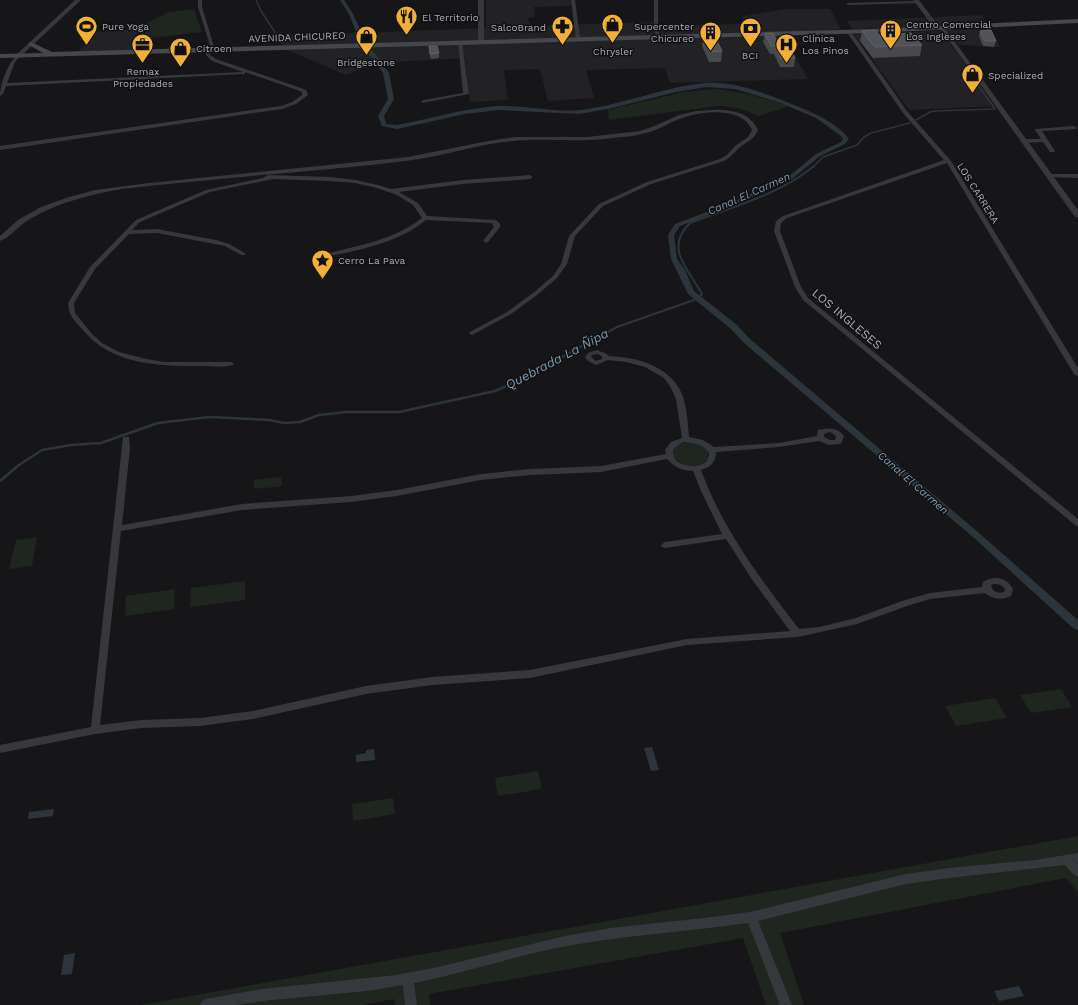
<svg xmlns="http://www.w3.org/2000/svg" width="1078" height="1005" font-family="'Work Sans',sans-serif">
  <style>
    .built { fill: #222225 }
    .green { fill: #1e261f }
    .water { fill: #2c353c }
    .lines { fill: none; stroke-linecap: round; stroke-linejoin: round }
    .stream-far2 { stroke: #2c353c; stroke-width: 1.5 }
    .stream-far1 { stroke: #2c353c; stroke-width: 2 }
    .stream { stroke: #2c353c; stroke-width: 2.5 }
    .canal { fill: #2c353c; fill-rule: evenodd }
    .minor { fill: #37383d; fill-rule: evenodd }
    .tertiary { fill: #37383d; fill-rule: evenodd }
    .secondary { fill: #45474d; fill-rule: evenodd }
    .wall { fill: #47494d }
    .building { fill: #525359; stroke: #5f6168 }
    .labels { text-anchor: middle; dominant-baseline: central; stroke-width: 3; stroke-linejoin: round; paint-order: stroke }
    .far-poi-label { font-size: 10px; fill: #a8adb8; stroke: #111113; text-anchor: start }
    .far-street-label { font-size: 10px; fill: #a8adb8; stroke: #111113 }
    .far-water-label { font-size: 11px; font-style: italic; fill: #7f9bb3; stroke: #111113 }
    .street-label { font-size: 12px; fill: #a8adb8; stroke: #111113 }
    .water-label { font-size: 13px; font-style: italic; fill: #7f9bb3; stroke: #111113 }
  </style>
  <rect width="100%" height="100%" fill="#161618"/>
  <path class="built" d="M486,0H570L571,6L534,7L535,17L528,18L530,26L653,22V26L743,24V16L787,9H830L841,29L782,32L808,79L670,83L665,68L586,70L594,98L548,101L540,69L504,70L508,100L470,102L465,58L375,63L346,75L285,49L279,36L486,28Z
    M981,15L1001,47L959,45L944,26L852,29L847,21Z
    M138,29L131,50L78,53L93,32Z
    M941,31L995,106L909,110L854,34Z"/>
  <path class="green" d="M194,9L202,32L144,39L148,22L169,12Z
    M716,89C741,91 766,99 790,106L759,116L738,108L719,106L609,120L608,110L684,92Z
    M687,442L699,444L708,450L709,458C700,470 681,467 673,456L674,448L682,443Z
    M281,477L282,486L254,489V480Z
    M37,537L32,566L9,569L16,540Z
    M245,581V600L190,607L191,588Z
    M175,589L174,609L125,616L126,596Z
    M1061,689L1072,707L1031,713L1020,695Z
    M995,698L1007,718L956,726L945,706Z
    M538,771L542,789L498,796L495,778Z
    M393,798L395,814L353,821L352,804Z
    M1078,836V893L1066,878L780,933L804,1005H766L743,938L429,994L430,1005H395L394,999L362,1005H141Z"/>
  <path class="water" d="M652,747L659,770L651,771L644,748Z
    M374,749L375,760L356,762V755L366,753V750Z
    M54,809L53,816L28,819L29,812Z
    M75,953L72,974L61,975L64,955Z
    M1019,986L1024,996L999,1001L994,991Z"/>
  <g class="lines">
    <path class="stream-far2" d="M256,0L261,11L282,43
      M916,120L930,112L935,111L995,109L976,82
      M813,167L823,157L857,145L864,137L871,133L910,123"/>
    <path class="stream-far1" d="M520,380L617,327L697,299L702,294C688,269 664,248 690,223C732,207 779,195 814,166"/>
    <path class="stream" d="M0,481L19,465L42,450L71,445L101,443L158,423L209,417L269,420L284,423L300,422L319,415L347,412H399L495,391L522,379"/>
    <path class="canal" d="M340,0H344L353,14L366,42L389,73L394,99L384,116L386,124L397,125C431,119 464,108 498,106C524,105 555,113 580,110C623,105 663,87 705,83C736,81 770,95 799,107C816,114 837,123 849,139L845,144L820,156L792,179L732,206L680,226L674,235L677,259L685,270L694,291L737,325L750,339L979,533L1078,620V630L1074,629L973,537L744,343L731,329L688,294L671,259L668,235L675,224L728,204L788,177L816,154L841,142L843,139L841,136L816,118L781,103L735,89L706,87L676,92L608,109L579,114L499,110L465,114L397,129L382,126L378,116L388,99L383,73L360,42L349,14Z"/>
    <path class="minor" d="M198,0H202V7L215,50L211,49L198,7Z
      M571,0H575L580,39L578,40L576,39Z
      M654,0H658V28L660,36L658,37L656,36L654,28Z
      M919,1V3H917L848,5L846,4L848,3Z
      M846,30H850L907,111L951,161L1078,368V376L1074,374L947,163L787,218L781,223L780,231L801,287L808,298L1078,519V526L1075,525L803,300L795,287L774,231L776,221L783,216L944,160L903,113L846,31Z
      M460,41L462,42L469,94L422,103V101L424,100L463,93L458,42Z
      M208,48L210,49V55L216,59L301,88L306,90L308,95L296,104L282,109L0,150V146L281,106L292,102L302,95V92L297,90L245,72V74H243L6,86L3,94L0,96C0,85 8,61 18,55L20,56L15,62L7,83L243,72L212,61L206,55V49Z
      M712,110C730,109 750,112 758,130C754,140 746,142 739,148C734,153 730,158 724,161L651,184L603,206L575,236L567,264L557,278L537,295L511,314L472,335L469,333L470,332L507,312L533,293L553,276L561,264L569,236L599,204L647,182L720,159L727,155L735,146L748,137L752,130C742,106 702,111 682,118C670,122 659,130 646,133C633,137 618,137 605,139C574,142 544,138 514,141C477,144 442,157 406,161C311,172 216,178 122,189C89,195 59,202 30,219C19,225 11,237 0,241V236L18,220L41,207L66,198L95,190L149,183L408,157L488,141L515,137H587L640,131L652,127L679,115L696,111Z
      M1074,126L1077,128L1076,129L1042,131L1055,151L1054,152H1050L1043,142L1024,143L1021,141L1024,139H1041L1035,130L1036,129Z
      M1050,174H1078V178L1048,177L1047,176Z
      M268,175L330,177L355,180L378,185L391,189L463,180L530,175L533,177L530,179L463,184L399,192L418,203L427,216L496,220L500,224V227L488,242L486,243L483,241L494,227L492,223L426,220C399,242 364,249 331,256L329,255V253C362,245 395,239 422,218L413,205L397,195L377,188L355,183L330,181L273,179L210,192L140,222L132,230L157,229L216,240L229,244L245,253V255H241L225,246L215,244L157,233L129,234L95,269L74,303L75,313L92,334L102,343L119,352L146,359L164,362H231L234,364L233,365C223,368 211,366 200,366C157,366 111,365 82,329C73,319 69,316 68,303L90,267L136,220L206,190L263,178Z
      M597,350L607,354L608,356C637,357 670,366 682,394C687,408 688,423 689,437L703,440L714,447L779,443L817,436L818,430C829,428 837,427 844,436L841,444H838L829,445L819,441L779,447L716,452C716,463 710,467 701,470C723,530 760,578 799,629L819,627L856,618L902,601L930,593L982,587L983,582C994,575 1007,577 1013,589L1011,596C1002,600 993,600 985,593L930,599L907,606L857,624L798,637L687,645L530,678L432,685L366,694L253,719L200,726L142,728L95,734L0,753V745L91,727L123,437H129L130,448L122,525L242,504L351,496L397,490L481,474L531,469L601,466L666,454L665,450L671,442L682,438L676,399L670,386L664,378L645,367L626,362L608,360L596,365L588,361L585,357L588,353ZM597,354L602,356V359L596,361L591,357L592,355ZM830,432L836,436L835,440H830L824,437V434ZM683,442C693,443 703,443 709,453C709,455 709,457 708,459C702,470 678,467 674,457C673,455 673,452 673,450L677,446ZM667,459C674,467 682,471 693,471L701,491L722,534L665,542L661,545L662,547L665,548L726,539L751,578L790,631L687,639L530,670L432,677L366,686L253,711L200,718L142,720L100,725L121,531L242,510L351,502L397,496L481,480L531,475L601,472ZM994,584C999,584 1002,585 1005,589L1004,592C998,594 992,592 991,585Z
      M1078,853V863H1077L1078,864V877L1074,875L1065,865L949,878L906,884L758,921L792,1005H780L748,923C688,932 627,935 567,946C516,955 466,973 414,983L417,1005H405L403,985L367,991L272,1000L236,1005H200L202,1001L206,999L262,989L396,975L438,967L565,936L611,928L704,918L750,912L906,874L949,868L1035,860Z"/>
    <path class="tertiary" d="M75,0H81L20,57H16V55Z
      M478,0H484V42L481,44L478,42Z
      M913,0H919L940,28L944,27L1078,210V217H1075L940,28L935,29Z"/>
    <path class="secondary" d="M1078,19V23L873,33L0,58V54L43,53L29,45V43L31,42L52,52L873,29Z"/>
  </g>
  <path class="wall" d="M862,31L922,45L920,56L873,58L860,41Z
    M980,31L996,41L994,47L983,46L979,36Z
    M765,34L777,41L795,58L794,67H780L774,54H770L763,42Z
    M703,36L722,51L721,62H709L702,46Z
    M429,46L439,53V58L431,59L429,52Z"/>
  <path class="building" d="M875,30L879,35L911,33L922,45L875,47L862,31Z
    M991,30L996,41H985L980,31Z
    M773,33L777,41L786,40L795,58L781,59L775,46H771L765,34Z
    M714,35L722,51L710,52L703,36Z
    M429,46H437L439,53L430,54Z"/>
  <defs>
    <symbol id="restaurant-pin" viewBox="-11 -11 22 30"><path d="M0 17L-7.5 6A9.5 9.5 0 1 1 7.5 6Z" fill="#f2b134" stroke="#111113"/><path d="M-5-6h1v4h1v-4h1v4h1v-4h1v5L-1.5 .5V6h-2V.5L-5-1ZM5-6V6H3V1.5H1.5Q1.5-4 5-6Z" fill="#111"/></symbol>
    <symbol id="shop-pin" viewBox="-11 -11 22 30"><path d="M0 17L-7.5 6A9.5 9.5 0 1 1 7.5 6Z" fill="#f2b134" stroke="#111113"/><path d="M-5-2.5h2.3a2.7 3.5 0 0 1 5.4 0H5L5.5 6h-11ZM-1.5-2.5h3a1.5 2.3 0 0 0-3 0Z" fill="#111"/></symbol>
    <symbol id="stadium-pin" viewBox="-11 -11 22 30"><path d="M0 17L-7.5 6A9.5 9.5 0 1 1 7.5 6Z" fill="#f2b134" stroke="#111113"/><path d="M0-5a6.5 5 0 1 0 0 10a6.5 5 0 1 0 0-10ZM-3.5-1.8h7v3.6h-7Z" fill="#111"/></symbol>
    <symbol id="pharmacy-pin" viewBox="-11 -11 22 30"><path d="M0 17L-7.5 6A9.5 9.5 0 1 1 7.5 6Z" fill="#f2b134" stroke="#111113"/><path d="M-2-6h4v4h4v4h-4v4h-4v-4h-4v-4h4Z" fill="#111"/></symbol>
    <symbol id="bank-pin" viewBox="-11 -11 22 30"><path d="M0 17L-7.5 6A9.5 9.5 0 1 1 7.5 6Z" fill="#f2b134" stroke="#111113"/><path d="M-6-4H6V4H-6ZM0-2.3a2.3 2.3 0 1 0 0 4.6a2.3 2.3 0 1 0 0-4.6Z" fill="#111"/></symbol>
    <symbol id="building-pin" viewBox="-11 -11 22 30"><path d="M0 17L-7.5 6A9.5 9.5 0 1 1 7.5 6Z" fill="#f2b134" stroke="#111113"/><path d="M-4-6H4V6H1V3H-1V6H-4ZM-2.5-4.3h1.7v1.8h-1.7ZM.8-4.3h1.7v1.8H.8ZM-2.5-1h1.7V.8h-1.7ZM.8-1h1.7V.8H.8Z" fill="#111"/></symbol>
    <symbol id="hospital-pin" viewBox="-11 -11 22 30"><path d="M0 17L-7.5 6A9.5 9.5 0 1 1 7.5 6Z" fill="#f2b134" stroke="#111113"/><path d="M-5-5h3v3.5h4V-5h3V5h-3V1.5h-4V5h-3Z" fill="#111"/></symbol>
    <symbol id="office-pin" viewBox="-11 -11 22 30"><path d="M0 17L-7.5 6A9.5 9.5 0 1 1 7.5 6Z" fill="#f2b134" stroke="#111113"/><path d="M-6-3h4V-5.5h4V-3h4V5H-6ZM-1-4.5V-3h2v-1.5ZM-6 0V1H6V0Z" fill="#111"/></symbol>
    <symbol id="sight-pin" viewBox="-11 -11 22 30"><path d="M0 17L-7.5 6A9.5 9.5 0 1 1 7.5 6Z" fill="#f2b134" stroke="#111113"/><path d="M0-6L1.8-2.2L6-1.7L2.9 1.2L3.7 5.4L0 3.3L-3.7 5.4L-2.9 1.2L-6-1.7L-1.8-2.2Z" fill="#111"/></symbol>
  </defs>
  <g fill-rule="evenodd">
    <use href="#restaurant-pin" x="394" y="4" width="25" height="34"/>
    <use href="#shop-pin" x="600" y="12" width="25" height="34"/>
    <use href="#stadium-pin" x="74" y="14" width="25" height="34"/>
    <use href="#pharmacy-pin" x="550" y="14" width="25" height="34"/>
    <use href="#bank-pin" x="738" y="16" width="25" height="34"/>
    <use href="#building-pin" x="878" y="18" width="25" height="34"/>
    <use href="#building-pin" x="698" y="20" width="25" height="34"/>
    <use href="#shop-pin" x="354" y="24" width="25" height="34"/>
    <use href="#hospital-pin" x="774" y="32" width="25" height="34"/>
    <use href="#office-pin" x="130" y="32" width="25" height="34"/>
    <use href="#shop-pin" x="168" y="36" width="25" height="34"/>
    <use href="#shop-pin" x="960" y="62" width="25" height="34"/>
    <use href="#sight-pin" x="310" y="248" width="25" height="34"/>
  </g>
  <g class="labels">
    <g class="far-poi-label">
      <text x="422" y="17">El Territorio</text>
      <text x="906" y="24">Centro Comercial<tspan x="906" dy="12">Los Ingleses</tspan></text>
      <text x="102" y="26">Pure Yoga</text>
      <text x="694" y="26" text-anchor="end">Supercenter<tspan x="694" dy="12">Chicureo</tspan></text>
      <text x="546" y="27" text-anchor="end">SalcoBrand</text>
      <text x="802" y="38">Clínica<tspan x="802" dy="12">Los Pinos</tspan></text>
      <text x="196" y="48">Citroen</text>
      <text x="613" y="51" text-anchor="middle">Chrysler</text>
      <text x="750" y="55" text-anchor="middle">BCI</text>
      <text x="366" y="62" text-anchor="middle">Bridgestone</text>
      <text x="143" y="71" text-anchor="middle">Remax<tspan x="143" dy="12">Propiedades</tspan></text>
      <text x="988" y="75">Specialized</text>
      <text x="338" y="260">Cerro La Pava</text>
    </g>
    <g class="far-street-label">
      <text transform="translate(297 37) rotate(-2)">AVENIDA CHICUREO</text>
      <text transform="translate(978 193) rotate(58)">LOS CARRERA</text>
    </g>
    <g class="far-water-label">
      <text transform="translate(749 194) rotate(-24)">Canal El Carmen</text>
      <text transform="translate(913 483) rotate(41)">Canal El Carmen</text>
    </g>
    <g class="street-label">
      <text transform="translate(847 319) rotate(40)">LOS INGLESES</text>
    </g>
    <g class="water-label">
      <text transform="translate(557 359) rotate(-28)">Quebrada La Ñipa</text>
    </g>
  </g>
</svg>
